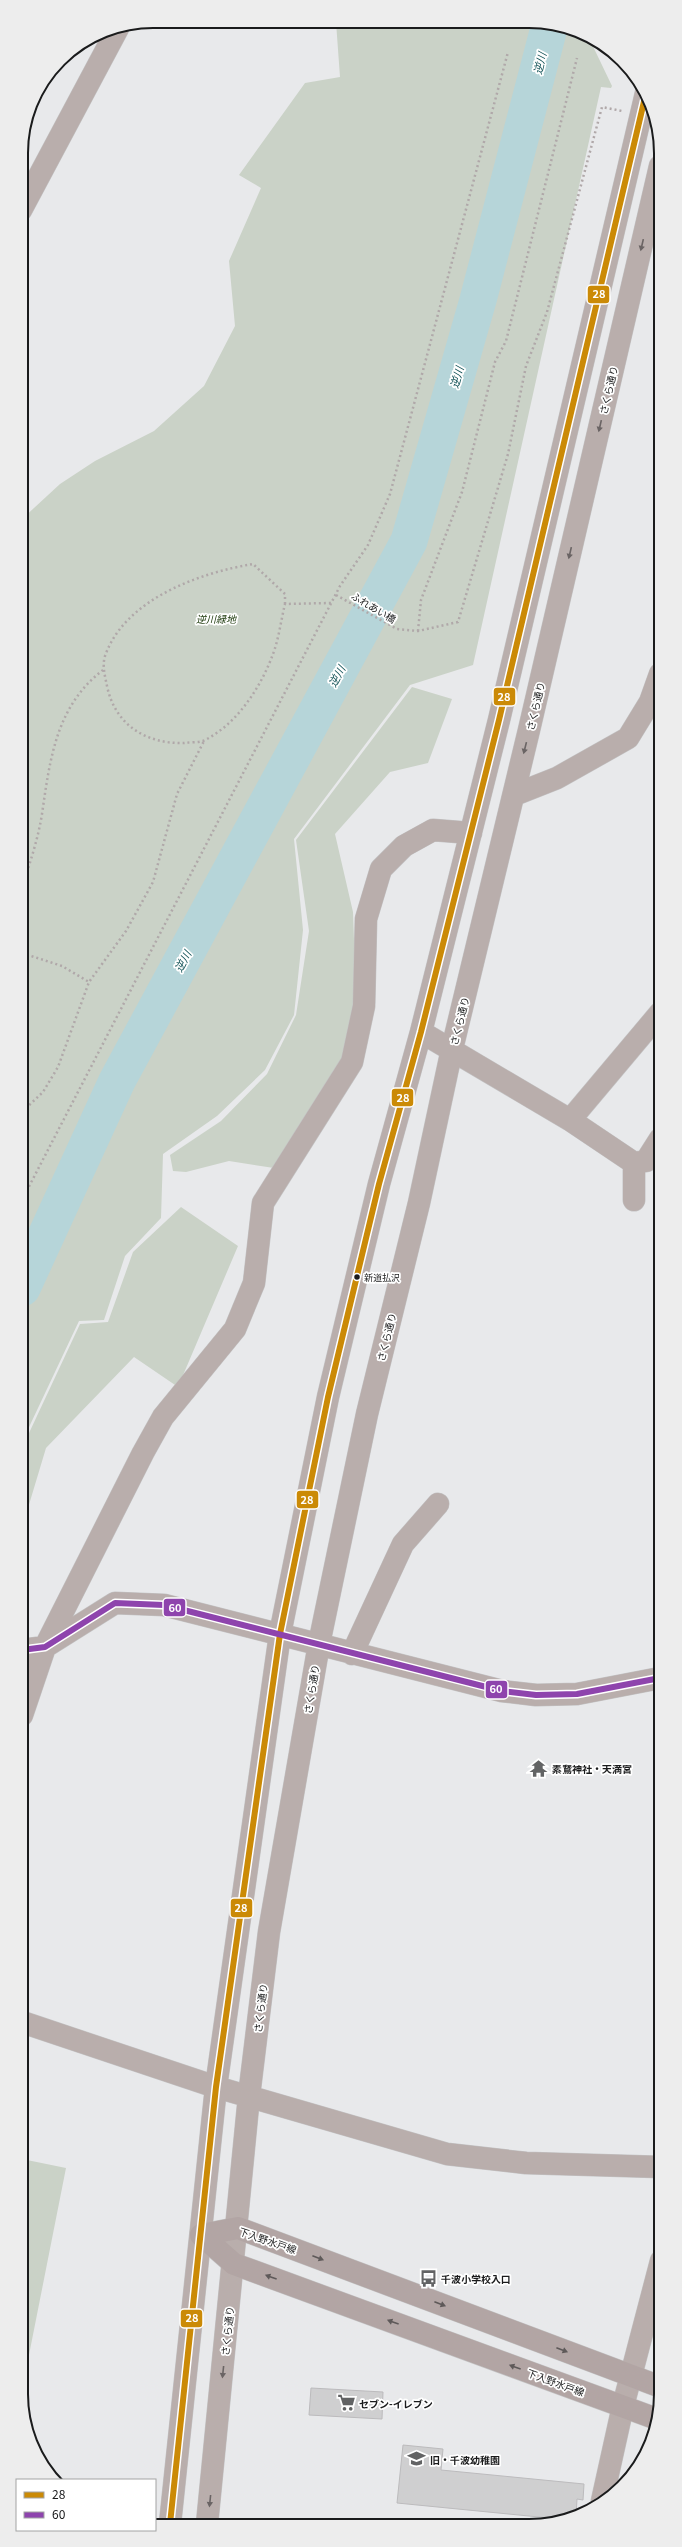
<svg xmlns="http://www.w3.org/2000/svg" width="682" height="2547" font-family="Georgia,'Noto Sans JP',serif">
  <style>
    .green { fill: #cad2c7 }
    .lines { fill: none; stroke-linecap: round; stroke-linejoin: round }
    .river { stroke: #b6d5d9; stroke-width: 37 }
    .building { fill: #cfcfd0; stroke: #bcbbbd }
    .minor-casing { stroke: #c4c4c5; stroke-width: 23 }
    .major-casing { stroke: #c4c4c5; stroke-width: 23 }
    .path { stroke: #b0a8a9; stroke-width: 2.5; stroke-dasharray: 2 3; stroke-linecap: butt }
    .minor { stroke: #b9aeac; stroke-width: 22 }
    .major { stroke: #b2a5a4; stroke-width: 22 }
    .bus-1-casing { stroke: #fff; stroke-width: 9 }
    .bus-2-casing { stroke: #fff; stroke-width: 9 }
    .bus-1 { stroke: #cb8a06; stroke-width: 6 }
    .bus-2 { stroke: #8e44ad; stroke-width: 6 }
    .oneway { fill: #6a6464 }
    .oneway2 { fill: #5e5959 }
    .bus-dot { fill: #1a1b1c; stroke: #fff; stroke-width: 1.5 }
    .labels { text-anchor: middle; dominant-baseline: central; stroke-width: 3.5; stroke-linejoin: round; paint-order: stroke }
    .bus-label { font-size: 9px; fill: #1a1b1c; stroke: #fff; text-anchor: start }
    .street-label { font-size: 10px; fill: #1a1b1c; stroke: #fff }
    .park-label { font-size: 10px; font-style: italic; fill: #203c0f; stroke: #fff }
    .poi-label { font-size: 10px; font-weight: bold; fill: #1a1b1c; stroke: #fff; text-anchor: start }
    .water-label { font-size: 11px; font-style: italic; fill: #125257; stroke: #fff }
    .rim { fill: none; stroke: #1a1b1c; stroke-width: 2 }
    .line-badge { stroke: #fff; stroke-width: 1.5 }
    .badge-label { font-size: 11px; text-anchor: middle; font-weight: bold; fill: #fff }
  </style>
  <rect width="100%" height="100%" fill="#e8e9eb"/>
  <path class="green" d="M336,22L554,24L589,38L612,86L611,88L601,87L473,665L410,685L294,839L303,930L294,1015L265,1070L217,1116L163,1154L161,1218L125,1256L104,1320L79,1321L22,1442L21,520L60,484L95,461L154,431L204,386L235,326L229,261L261,188L239,175L305,83L340,77Z
    M412,687L452,699L428,763L390,772L335,834L353,912L357,1025L326,1108L274,1168L229,1161L186,1172L173,1171L170,1155L221,1121L267,1074L296,1015L309,931L296,840Z
    M181,1207L238,1246L178,1387L134,1357L46,1448L22,1528V1448L80,1324L108,1322L133,1252Z
    M22,2159L66,2168L27,2365V2429L22,2411Z"/>
  <g class="lines">
    <path class="river" d="M22,1288L117,1081L409,541L478,300L550,24"/>
  </g>
  <path class="building" d="M311,2388L383,2392L382,2419L309,2415Z
    M403,2445L443,2449L441,2470L584,2484L583,2500L577,2499L576,2516L548,2524L549,2518L397,2503Z"/>
  <g class="lines">
    <defs>
      <path id="minor" d="M21,210L118,28
        M514,795L557,778L628,738L650,702L660,674
        M421,1032L570,1120L634,1163V1200
        M570,1120L660,1013
        M634,1163L646,1161L660,1139
        M22,1650L45,1647L115,1603L164,1605L502,1691L536,1695L577,1694L660,1678
        M352,1654L403,1544L438,1504
        M22,1715L45,1647L143,1453L163,1417L235,1329L254,1283L263,1203L352,1062L364,1006L366,919L381,869L404,846L433,830L471,833
        M22,2022L216,2087L447,2154L526,2163L661,2167
        M602,2501L623,2406L661,2261
        M170,2524L216,2087L280,1634L328,1397L379,1184L421,1032L499,720L646,93
        M207,2524L249,2096L269,1932L319,1644L367,1414L419,1203L452,1049L529,730L660,166"/>
      <path id="major" d="M201,2235L234,2264L657,2419
        M201,2235L238,2228L661,2387"/>
    </defs>
    <use href="#minor" class="minor-casing"/>
    <use href="#major" class="major-casing"/>
    <path class="path" d="M336,595L397,629L418,631L458,622L508,454L526,366L547,312L602,107L622,111
      M285,604V594L253,564C199,573 125,599 105,656C102,666 105,676 107,686C115,725 146,744 184,743C190,742 199,743 205,740C237,724 261,687 273,654C279,638 281,620 285,604L331,603
      M418,631L421,600L462,492L495,362L506,341L577,58
      M22,887C30,863 38,839 42,814C50,759 56,706 103,670
      M22,953L62,966L89,982
      M22,1112L43,1092L58,1067L89,982L126,931L153,882L177,794L204,741
      M22,1200L340,586L368,545L390,494L508,52"/>
    <use href="#minor" class="minor"/>
    <use href="#major" class="major"/>
    <defs>
      <path id="bus-1" d="M170,2524L216,2087L280,1634L328,1397L379,1184L421,1032L499,720L646,93"/>
      <path id="bus-2" d="M22,1650L45,1647L115,1603L164,1605L502,1691L536,1695L577,1694L660,1678"/>
    </defs>
    <use href="#bus-1" class="bus-1-casing"/>
    <use href="#bus-2" class="bus-2-casing"/>
    <use href="#bus-1" class="bus-1"/>
    <use href="#bus-2" class="bus-2"/>
  </g>
  <defs><path id="oneway-solid" d="M-6-.8H1V-3.2L6.5 0L1 3.2V.8H-6Z"/></defs>
  <g class="oneway">
    <use href="#oneway-solid" transform="translate(642 245) rotate(103)"/>
    <use href="#oneway-solid" transform="translate(600 426) rotate(103)"/>
    <use href="#oneway-solid" transform="translate(570 553) rotate(103)"/>
    <use href="#oneway-solid" transform="translate(525 748) rotate(104)"/>
    <use href="#oneway-solid" transform="translate(223 2372) rotate(96)"/>
    <use href="#oneway-solid" transform="translate(210 2501) rotate(96)"/>
  </g>
  <g class="oneway2">
    <use href="#oneway-solid" transform="translate(318 2258) rotate(21)"/>
    <use href="#oneway-solid" transform="translate(271 2277) rotate(-160)"/>
    <use href="#oneway-solid" transform="translate(440 2304) rotate(21)"/>
    <use href="#oneway-solid" transform="translate(393 2322) rotate(-160)"/>
    <use href="#oneway-solid" transform="translate(562 2350) rotate(21)"/>
    <use href="#oneway-solid" transform="translate(515 2367) rotate(-160)"/>
  </g>
  <defs>
    <symbol id="temple-bare" viewBox="-9 -9 18 18"><path d="M0-6L5-2H3V0L6.5 2.5H4V6H1.5V3h-3V6H-4V2.5H-6.5L-3 0V-2H-5Z" fill="#626364" stroke="#fff" stroke-width="2.5" paint-order="stroke"/></symbol>
    <symbol id="bus-bare" viewBox="-9 -9 18 18"><path d="M-5-6H5V4H4V6H2V4H-2V6H-4V4H-5ZM-3.5-4V0h7V-4ZM-3.5 1.2v1.5H-2V1.2ZM2 1.2v1.5H3.5V1.2Z" fill="#626364" stroke="#fff" stroke-width="2.5" paint-order="stroke"/></symbol>
    <symbol id="supermarket-bare" viewBox="-9 -9 18 18"><path d="M-6-5.5h2.5l.6 2H6L4.5 2H-2.5L-4.4-4H-6ZM-1.5 3.2a1.3 1.3 0 1 0 .1 0ZM3 3.2a1.3 1.3 0 1 0 .1 0Z" fill="#626364" stroke="#fff" stroke-width="2.5" paint-order="stroke"/></symbol>
    <symbol id="school-bare" viewBox="-9 -9 18 18"><path d="M0-5L7-2L0 1L-7-2ZM-4 1L0 2.5L4 1V4Q0 6-4 4Z" fill="#626364" stroke="#fff" stroke-width="2.5" paint-order="stroke"/></symbol>
  </defs>
  <g fill-rule="evenodd">
    <use href="#temple-bare" x="526" y="1756" width="25" height="25"/>
    <use href="#bus-bare" x="416" y="2266" width="25" height="25"/>
    <use href="#supermarket-bare" x="334" y="2390" width="25" height="25"/>
    <use href="#school-bare" x="404" y="2446" width="25" height="25"/>
  </g>
  <circle class="bus-dot" cx="357" cy="1277" r="3.5"/>
  <g class="labels">
    <g class="bus-label">
      <text x="364" y="1277">新道払沢</text>
    </g>
    <g class="street-label">
      <text transform="translate(608 390) rotate(-77)">さくら通り</text>
      <text transform="translate(374 607) rotate(31)">ふれあい橋</text>
      <text transform="translate(535 706) rotate(-77)">さくら通り</text>
      <text transform="translate(459 1021) rotate(-76)">さくら通り</text>
      <text transform="translate(386 1337) rotate(-76)">さくら通り</text>
      <text transform="translate(311 1689) rotate(-81)">さくら通り</text>
      <text transform="translate(260 2008) rotate(-83)">さくら通り</text>
      <text transform="translate(268 2240) rotate(19)">下入野水戸線</text>
      <text transform="translate(227 2331) rotate(-84)">さくら通り</text>
      <text transform="translate(556 2382) rotate(20)">下入野水戸線</text>
    </g>
    <g class="park-label">
      <text x="216" y="618">逆川緑地</text>
    </g>
    <g class="poi-label">
      <text x="552" y="1768">素鵞神社・天満宮</text>
      <text x="441" y="2278">千波小学校入口</text>
      <text x="359" y="2403">セブン-イレブン</text>
      <text x="430" y="2459">旧・千波幼稚園</text>
    </g>
    <g class="water-label">
      <text transform="translate(539 63) rotate(-76)">逆川</text>
      <text transform="translate(456 377) rotate(-74)">逆川</text>
      <text transform="translate(336 676) rotate(-62)">逆川</text>
      <text transform="translate(182 961) rotate(-62)">逆川</text>
    </g>
  </g>
  <path d="M0 0H682V2547H0ZM153 28H529A125 125 0 0 1 654 153V2394A125 125 0 0 1 529 2519H153A125 125 0 0 1 28 2394V153A125 125 0 0 1 153 28Z" fill="#ededed" fill-rule="evenodd"/>
  <path class="rim" d="M153 28H529A125 125 0 0 1 654 153V2394A125 125 0 0 1 529 2519H153A125 125 0 0 1 28 2394V153A125 125 0 0 1 153 28Z"/>
  <g class="line-badge">
    <rect x="587" y="285" width="23" height="19" rx="4" fill="#cb8a06"/>
    <rect x="493" y="687" width="23" height="19" rx="4" fill="#cb8a06"/>
    <rect x="391" y="1088" width="23" height="19" rx="4" fill="#cb8a06"/>
    <rect x="296" y="1490" width="23" height="19" rx="4" fill="#cb8a06"/>
    <rect x="163" y="1598" width="23" height="19" rx="4" fill="#8e44ad"/>
    <rect x="485" y="1680" width="23" height="19" rx="4" fill="#8e44ad"/>
    <rect x="230" y="1898" width="23" height="20" rx="4" fill="#cb8a06"/>
    <rect x="180" y="2309" width="23" height="19" rx="4" fill="#cb8a06"/>
  </g>
  <g class="badge-label">
    <text x="599" y="298">28</text>
    <text x="504" y="701">28</text>
    <text x="403" y="1102">28</text>
    <text x="307" y="1504">28</text>
    <text x="175" y="1612">60</text>
    <text x="496" y="1693">60</text>
    <text x="241" y="1912">28</text>
    <text x="192" y="2322">28</text>
  </g>
  <rect x="16" y="2479" width="140" height="52" fill="#ffffff" stroke="#a3a4a4"/>
  <rect x="24" y="2492" width="20" height="6" fill="#cb8a06" stroke="#a3a4a4"/>
  <text x="52" y="2499" font-size="12" fill="#1a1b1c">28</text>
  <rect x="24" y="2512" width="20" height="6" fill="#8e44ad" stroke="#a3a4a4"/>
  <text x="52" y="2519" font-size="12" fill="#1a1b1c">60</text>
</svg>
